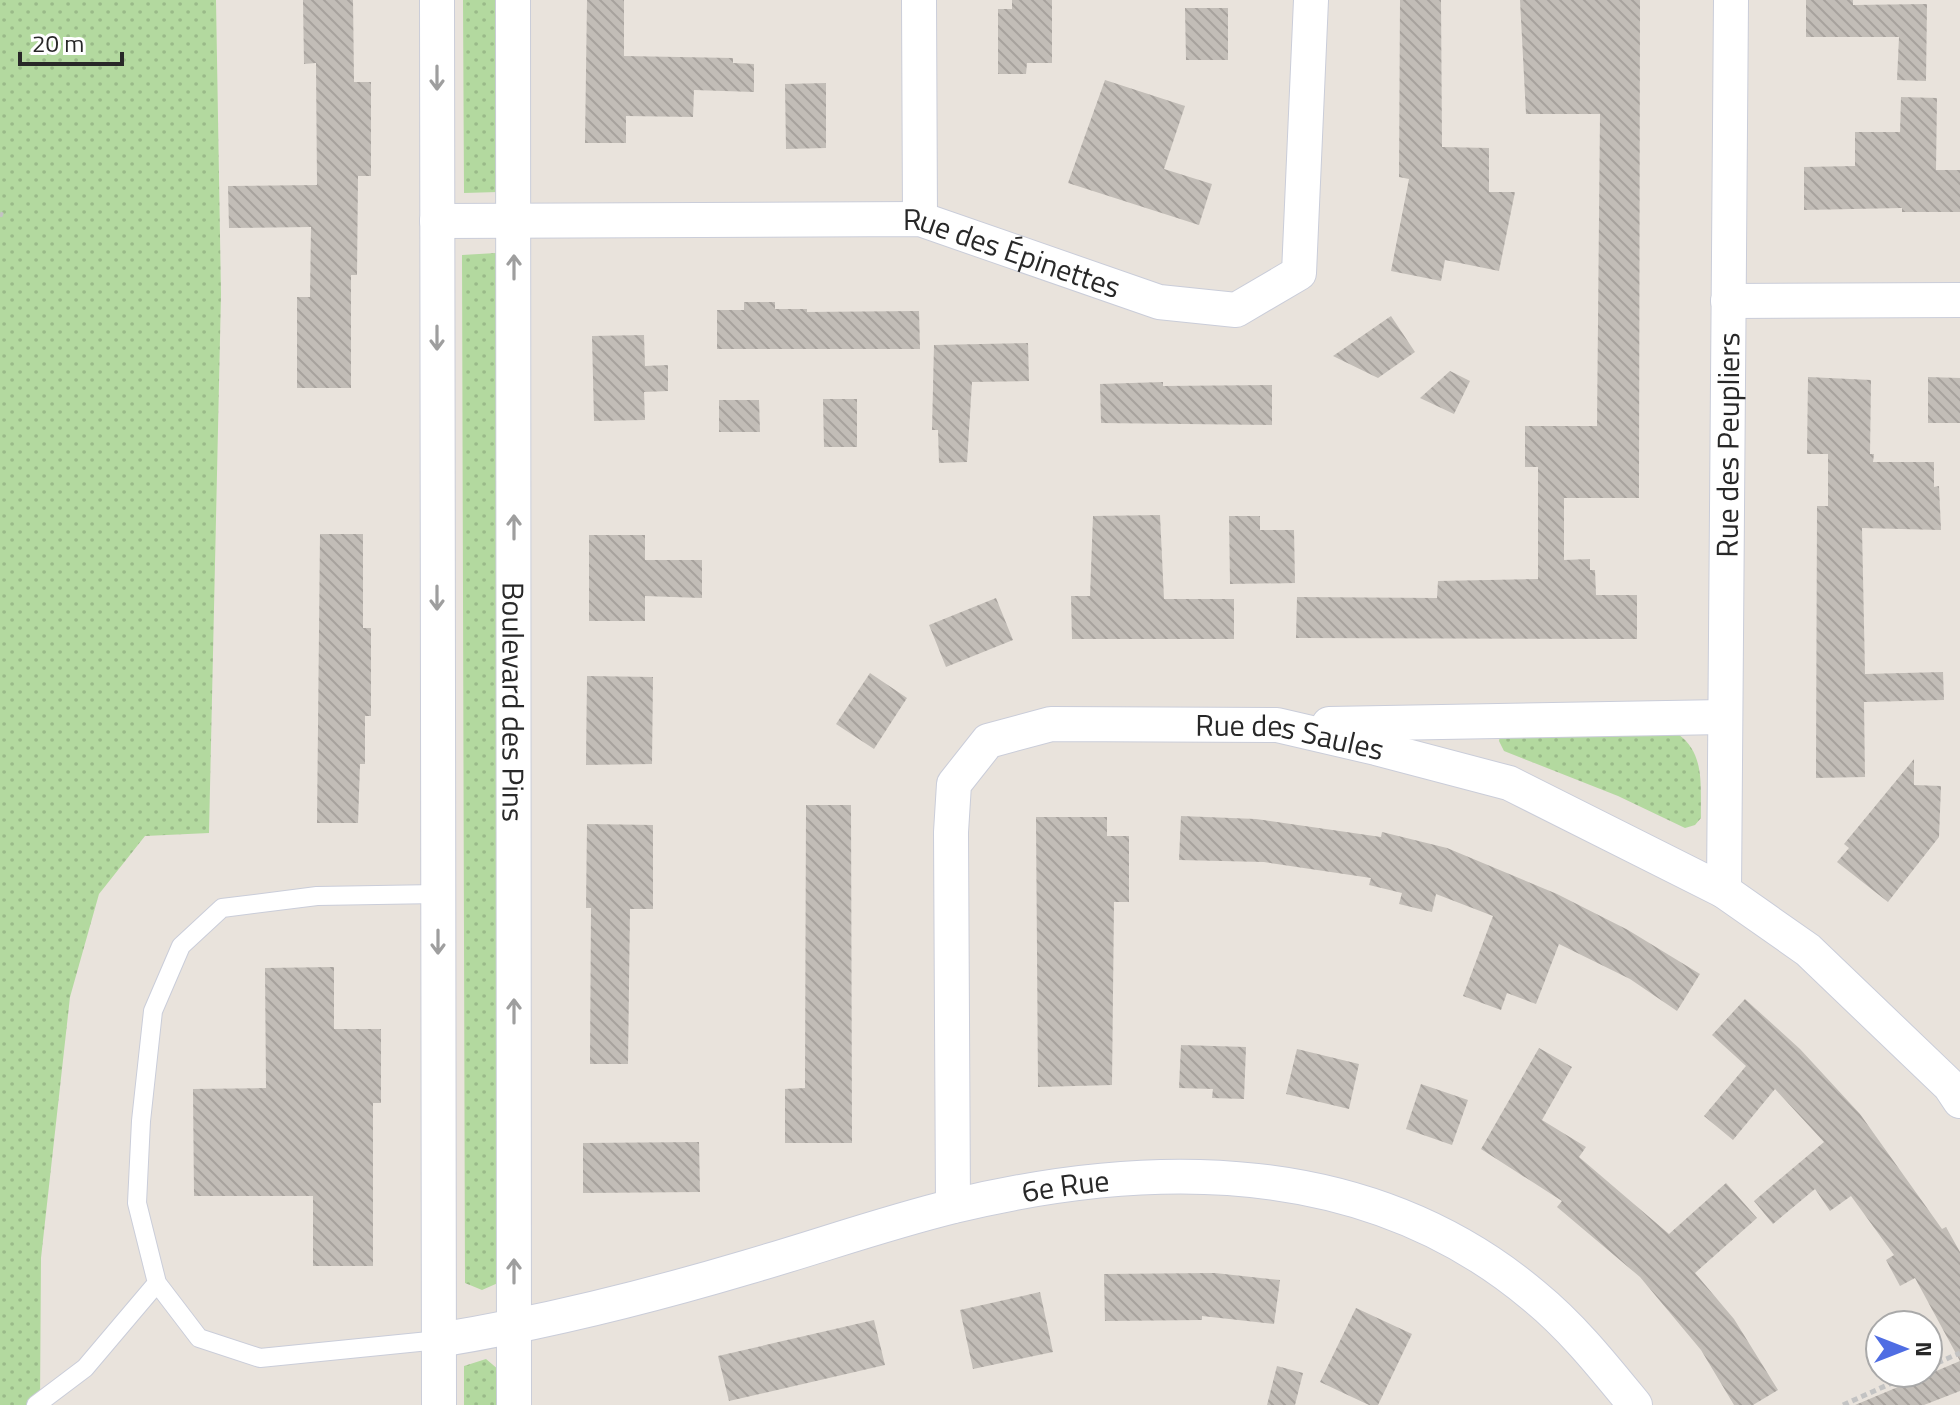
<svg xmlns="http://www.w3.org/2000/svg" width="1960" height="1405" font-family="'Titillium Web',sans-serif">
  <style>
    .grass { fill: url(#grass-dots) }
    .building { fill: url(#building-back-hatch) }
    .lines { fill: none; stroke-linecap: round; stroke-linejoin: round }
    .lane-casing { stroke: #cacdd9; stroke-width: 20 }
    .street-casing { stroke: #cacdd9; stroke-width: 36 }
    .path { stroke: #c3c3c3; stroke-width: 5; stroke-dasharray: 6 4; stroke-linecap: butt }
    .lane { stroke: #fff; stroke-width: 18 }
    .street { stroke: #fff; stroke-width: 34 }
    .oneway { stroke: #9e9e9e }
    .labels { text-anchor: middle; dominant-baseline: central; stroke-width: 8; stroke-linejoin: round; paint-order: stroke }
    .street-label { font-size: 30px; fill: #282828; stroke: #fff }
  </style>
  <defs>
    <pattern id="grass-dots" width="8" height="8" patternUnits="userSpaceOnUse" patternTransform="scale(2)"><rect width="8" height="8" fill="#b3d99f"/><path d="M2 2h.1M6 6h.1" fill="none" stroke="#9aba89" stroke-width="1.8" stroke-linecap="round"/></pattern>
    <pattern id="building-back-hatch" width="6" height="6" patternUnits="userSpaceOnUse" patternTransform="scale(2)"><rect width="6" height="6" fill="#c2bdb7"/><path d="M-1 5l2 2M0 0l6 6M5-1l2 2" fill="none" stroke="#a7a29d"/></pattern>
  </defs>
  <rect width="100%" height="100%" fill="#e9e3dc"/>
  <path class="grass" d="M0,0H216L221,294L209,833L145,836L99,894L70,997L41,1258L40,1405H0Z
    M463,0H497L498,192L464,193Z
    M496,253L498,1283L482,1290L465,1283L462,255Z
    M1678,734C1706,754 1700,788 1701,818L1695,825L1685,828L1618,796L1504,751L1499,741L1500,735Z
    M486,1359L499,1370V1405H464V1366Z"/>
  <path class="building" d="M303,0H353L354,82H371V176H358L357,275H351V388H297V297H310L311,227L229,228L228,186L317,185L316,63L304,64Z
    M587,0H624V56L733,58V63L754,64V92L694,90L693,117L626,116V143H585Z
    M1012,0H1052V63H1027L1026,74H998V9H1012Z
    M1400,0H1441L1442,147L1489,148V192H1515L1499,271L1445,260L1441,281L1391,271L1409,179L1399,177Z
    M1520,0H1640L1639,498H1564V560L1590,559V570H1595L1596,595H1637V639L1296,638L1297,597L1437,598L1438,581L1538,579V467H1525V426H1597L1600,114H1526Z
    M1806,0H1853V5L1927,4L1926,81L1897,80L1899,37H1806Z
    M1185,8H1228V60H1186Z
    M1105,80L1185,106L1164,169L1212,184L1199,225L1068,183Z
    M826,83V148L786,149L785,84Z
    M1901,97L1937,98L1936,170H1960V212H1902V208L1804,210V167L1855,166V132H1900Z
    M744,302H775V309H807V312L919,311L920,349H717V310H744Z
    M1391,316L1415,352L1378,378L1333,356Z
    M644,335L645,366L668,365V391L644,392L645,420L594,421L592,336Z
    M1028,343L1029,381L972,382L967,462L939,463L938,430H932L934,345Z
    M1450,371L1470,381L1454,414L1420,398Z
    M1808,377L1871,380L1870,454H1874L1873,462H1934V487L1939,486L1941,530L1862,528L1865,674L1943,672L1944,700L1864,702L1865,777L1816,778L1817,506H1828V454H1807Z
    M1928,377L1960,378V423H1928Z
    M1163,382V386L1272,385V425L1101,423L1100,384Z
    M823,399H857V447H824Z
    M719,400H759L760,432H719Z
    M1160,515L1164,599H1234V639H1072L1071,596H1090L1093,516Z
    M1229,516H1260V530H1294L1295,583L1230,584Z
    M320,534H363V628H371V716H365V764H360L358,823H317Z
    M589,535H645V560H702V598L645,596V621H589Z
    M996,598L1013,640L946,667L929,625Z
    M870,673L907,698L874,749L836,724Z
    M587,676L653,677L652,764L586,765Z
    M1914,759V785L1941,786L1939,837L1888,902L1837,862L1849,848L1844,844Z
    M806,805H851L852,1143H785V1089L805,1088Z
    M1181,816L1256,819L1381,837L1382,832L1447,848L1557,894L1628,930L1700,974L1677,1011L1630,979L1559,944L1536,1004L1507,993L1501,1010L1463,996L1493,916L1436,894L1432,912L1399,904L1402,893L1369,885L1371,878L1264,862L1179,860Z
    M1036,817H1107V836H1129V902H1114L1112,1085L1038,1087Z
    M587,824L653,825V909H630L628,1064H590L591,908H586Z
    M334,967V1029H381V1103H373V1266H313V1196H194L193,1089L266,1088L265,968Z
    M1745,999L1800,1049L1860,1114L1942,1229L1946,1227L1960,1252V1361L1915,1278L1900,1286L1886,1260L1894,1255L1851,1196L1830,1211L1815,1189L1773,1224L1754,1201L1824,1142L1775,1089L1733,1140L1704,1116L1746,1066L1712,1035Z
    M1181,1045L1246,1047L1244,1099L1212,1098L1213,1089L1179,1088Z
    M1539,1048L1572,1067L1542,1120L1586,1147L1579,1157L1669,1234L1726,1183L1757,1218L1695,1273L1734,1319L1778,1390L1753,1405H1734L1701,1350L1640,1277L1557,1207L1562,1201L1481,1149Z
    M1297,1049L1359,1064L1349,1109L1286,1094Z
    M1421,1084L1468,1100L1452,1145L1406,1129Z
    M699,1142L700,1192L583,1193V1143Z
    M1215,1273L1280,1280L1274,1324L1202,1316V1320L1105,1321L1104,1274Z
    M1040,1292L1053,1352L973,1369L960,1310Z
    M1356,1308L1412,1334L1378,1405H1369L1320,1382Z
    M874,1320L885,1365L729,1401L718,1356Z
    M1960,1361V1391L1924,1405H1855Z
    M1277,1366L1303,1373L1295,1405H1267Z"/>
  <g class="lines">
    <defs>
      <path id="lane" d="M438,894L317,896L222,908L181,946L153,1011L141,1121L137,1203L157,1283L199,1338L260,1358L439,1340
        M36,1405L85,1368L157,1283"/>
      <g id="street">
        <path d="M437,0L439,1405"/>
        <path id="s1" d="M513,0L514,1405"/>
        <path d="M919,0L920,219"/>
        <path id="s2" d="M437,221L920,219L1159,302L1236,310L1299,273L1311,0"/>
        <path d="M1728,301L1960,300"/>
        <path d="M1329,724L1724,717"/>
        <path id="s3" d="M1724,891L1731,0"/>
        <path id="s4" d="M953,1206L951,832L954,784L988,741L1051,724L1277,725L1376,748L1509,783L1724,891L1808,950L1950,1086L1960,1101"/>
        <path id="s5" d="M439,1340C543,1323 647,1297 748,1267C817,1247 885,1223 954,1206C1153,1158 1369,1157 1534,1296C1573,1328 1603,1366 1635,1405"/>
      </g>
    </defs>
    <use href="#lane" class="lane-casing"/>
    <use href="#street" class="street-casing"/>
    <path class="path" d="M0,214L3,215
      M1928,1367L1960,1353
      M1843,1405L1914,1373"/>
    <use href="#lane" class="lane"/>
    <use href="#street" class="street"/>
  </g>
  <defs><path id="oneway-shaft" d="M-6 0H5M1.5-3L5.5 0L1.5 3" fill="none" stroke-width="1.6" stroke-linecap="round" stroke-linejoin="round" transform="scale(2)"/></defs>
  <g class="oneway">
    <use href="#oneway-shaft" transform="translate(437 78) rotate(90)"/>
    <use href="#oneway-shaft" transform="translate(514 267) rotate(-90)"/>
    <use href="#oneway-shaft" transform="translate(437 338) rotate(90)"/>
    <use href="#oneway-shaft" transform="translate(514 527) rotate(-90)"/>
    <use href="#oneway-shaft" transform="translate(437 598) rotate(90)"/>
    <use href="#oneway-shaft" transform="translate(438 942) rotate(90)"/>
    <use href="#oneway-shaft" transform="translate(514 1011) rotate(-90)"/>
    <use href="#oneway-shaft" transform="translate(514 1271) rotate(-90)"/>
  </g>
  <g class="labels">
    <g class="street-label">
      <text stroke="none"><textPath href="#s2" startOffset="580">Rue des Épinettes</textPath></text>
      <text stroke="none"><textPath href="#s3" startOffset="446">Rue des Peupliers</textPath></text>
      <text stroke="none"><textPath href="#s1" startOffset="702">Boulevard des Pins</textPath></text>
      <text stroke="none"><textPath href="#s4" startOffset="782">Rue des Saules</textPath></text>
      <text stroke="none"><textPath href="#s5" startOffset="646">6e Rue</textPath></text>
    </g>
  </g>
  <g transform="translate(1904 1349) rotate(90)"><circle r="38" fill="#ffffff" stroke="#a9a9a9" stroke-width="2"/>
  <path d="M0-6L14 30L0 20L-14 30Z" fill="#4f6de3"/>
  <text y="-12" font-size="22" font-weight="bold" text-anchor="middle" fill="#282828">N</text>
  </g>
  <path d="M20 52v12h102v-12" fill="none" stroke="#282828" stroke-width="4"/>
  <text x="32" y="52" font-size="24" fill="#282828" stroke="#ffffff" stroke-width="6" paint-order="stroke">20 m</text>
</svg>
